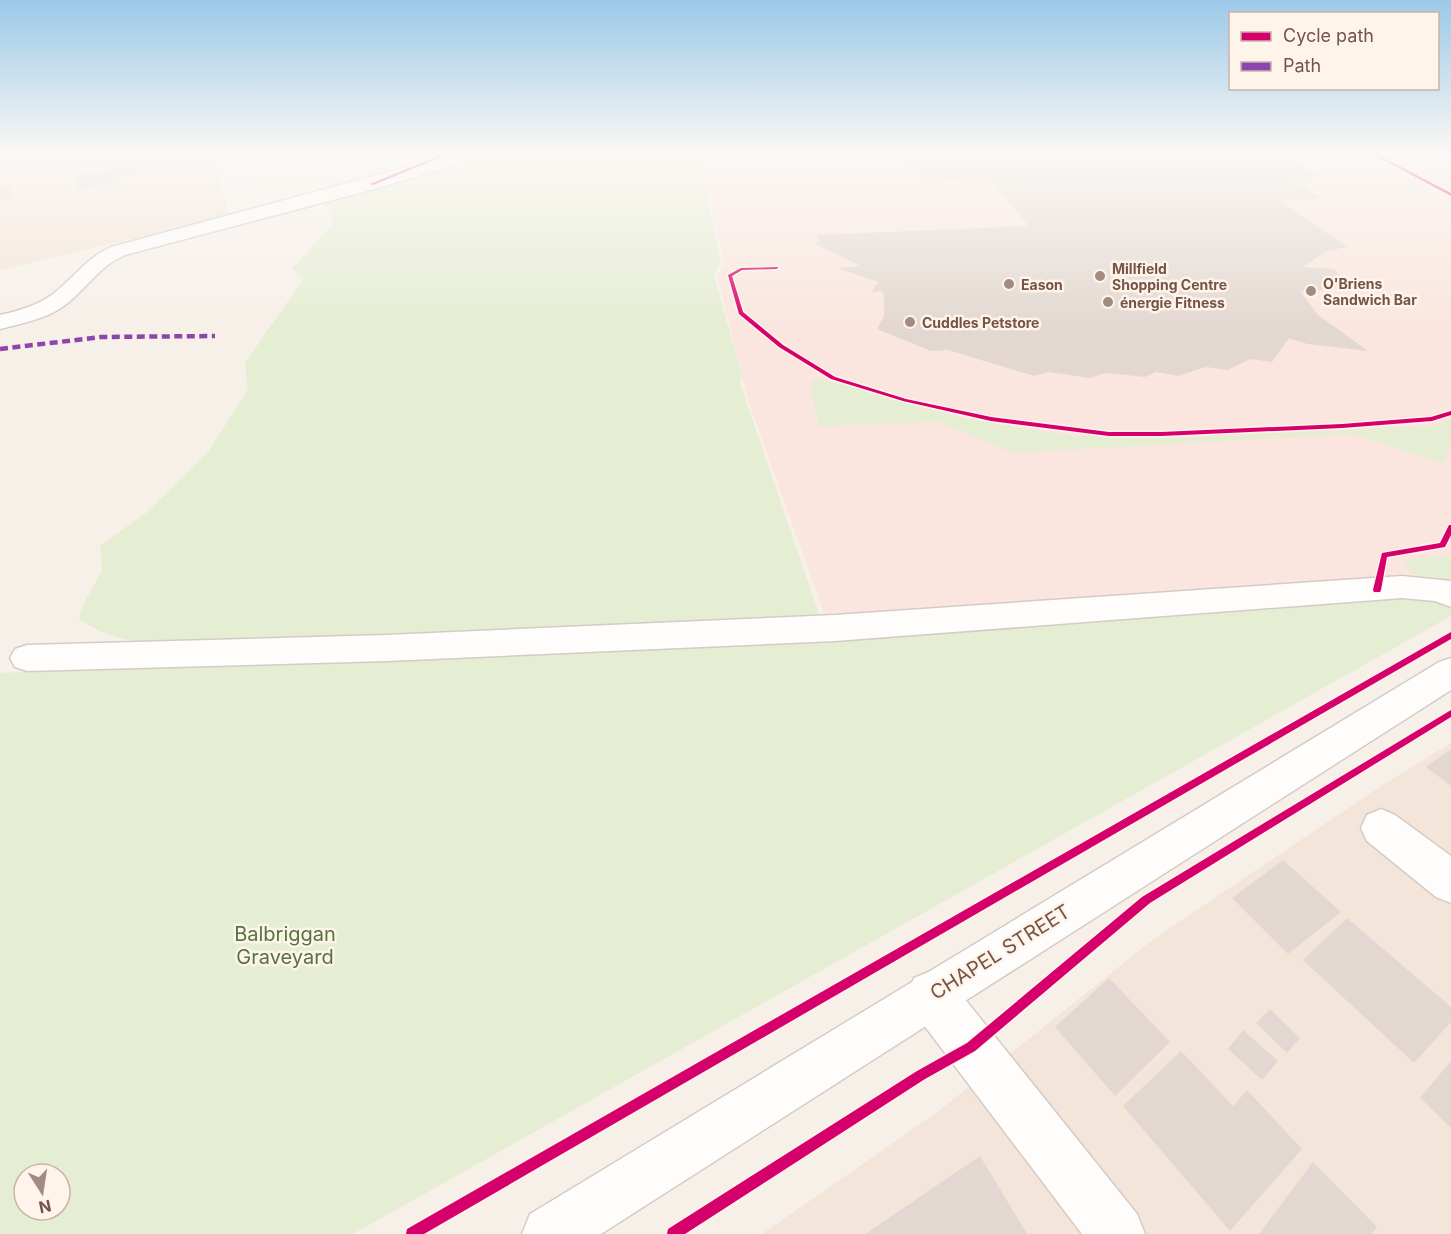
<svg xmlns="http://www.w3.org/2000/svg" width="1451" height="1234" font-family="Inter,sans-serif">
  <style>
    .residential { fill: #f3e5d9 }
    .commercial { fill: #fae6df }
    .green { fill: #e5edd3; fill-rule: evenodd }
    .building { fill: #e3d8d1 }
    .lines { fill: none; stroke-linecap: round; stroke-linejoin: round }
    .minor-casing { stroke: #d5cbc6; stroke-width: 3 }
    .secondary-casing { stroke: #d6cbc6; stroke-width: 3 }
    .minor { fill: #fefdfc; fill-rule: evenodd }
    .secondary { fill: #fefdfc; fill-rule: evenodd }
    .quiet { stroke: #8e44ad; stroke-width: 4.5; stroke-dasharray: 8 4.5; stroke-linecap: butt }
    .cycleway-casing { stroke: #fff4e9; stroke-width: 3 }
    .cycleway { fill: #d6006c; fill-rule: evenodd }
    .poi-dot { fill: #a28b80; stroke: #fff4e9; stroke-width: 2 }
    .labels { text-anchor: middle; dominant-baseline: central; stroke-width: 5; stroke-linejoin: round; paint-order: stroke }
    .far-poi-label { font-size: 14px; font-weight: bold; fill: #755448; stroke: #fff4e9; text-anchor: start }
    .near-park-label { font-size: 20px; fill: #53753d; stroke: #fff4e9 }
    .near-street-label { font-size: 20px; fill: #755448; stroke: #fff4e9 }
  </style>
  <rect width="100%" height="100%" fill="#f7f0e9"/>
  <path class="residential" d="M0,154H214L229,216L0,270Z
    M1451,743V1234H762L940,1110L1155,938L1381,786Z"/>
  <path class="commercial" d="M700,154H1404L1451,169V582H1434L1405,574L1375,583L826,619L748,400L717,276L724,263Z"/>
  <path class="green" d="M508,154H696L701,163L719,252L720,264L714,275L742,376L740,383L819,614L812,617L782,618L147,643C120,640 102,634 79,619L83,605L102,571L100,546L147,512L208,452L248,390L245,363L304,278L292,269L332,224V211L321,203Z
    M816,378L965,419L1075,436L1189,438L1439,425L1451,419V444L1444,463L1351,434L1013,453L939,422L819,426L810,383Z
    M1451,556V579L1414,575L1404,564L1412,559Z
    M1419,597L1438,601L1451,607V616L353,1234H0V673C473,652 947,638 1419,597ZM24,1174H60V1210H24Z"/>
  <path class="building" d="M902,154H1274L1291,159L1320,177L1291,178L1323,199L1281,201L1347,247L1327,251L1302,267L1334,269L1346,284L1314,292L1300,291L1318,315L1368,351L1307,344L1289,338L1272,362L1250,359L1227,370L1206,367L1178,376L1156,372L1145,377L1105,373L1090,378L1049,372L1034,376L948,350L931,351L877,329L884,316V296L881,291L871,292L879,282L837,268L861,266L815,244L819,240L816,235L1029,226L989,179L921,181Z
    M151,163L154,171L119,177L120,182L77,190L75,176Z
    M11,185V198L0,200V187Z
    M1451,749V786L1426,767Z
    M1283,860L1341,912L1288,954L1232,898Z
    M1347,918L1451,1007V1022L1414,1063L1303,960Z
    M1109,978L1170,1042L1115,1096L1055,1027Z
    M1270,1009L1300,1038L1287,1053L1256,1023Z
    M1243,1030L1278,1061L1262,1080L1228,1049Z
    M1181,1051L1233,1106L1247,1090L1302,1149L1230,1231L1123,1106Z
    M1451,1061V1128L1420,1098Z
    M980,1156L1027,1234H865L902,1209Z
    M1313,1162L1377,1227L1372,1234H1259Z"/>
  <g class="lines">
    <defs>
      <path id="minor" d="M455,154H481L479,157L378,188L125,255C100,266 89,285 69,302C50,318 24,323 0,329V315C18,311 37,306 53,294C74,278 86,258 111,247Z
        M1402,576L1451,581V607L1435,601L1402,598L835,641L387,661L27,671L15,667L10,658L15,649L27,645L387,635L835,615Z
        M1381,809L1395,815L1451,856V903L1436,897L1367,841L1361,828L1367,815Z
        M931,971L948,978L1137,1214L1145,1234H1082L914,1012L907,995L914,978Z"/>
      <path id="secondary" d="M1451,658V690L601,1234H522L530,1214L1439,662Z"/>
    </defs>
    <use href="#minor" class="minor-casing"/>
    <use href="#secondary" class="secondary-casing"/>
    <use href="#minor" class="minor"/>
    <use href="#secondary" class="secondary"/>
    <path class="quiet" d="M0,349L101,337L215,336"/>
    <defs>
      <path id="cycleway" d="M443,154H449L373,185L370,184Z
        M1372,154H1377L1451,193V196Z
        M778,267V268L776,269L742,270L732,276L743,312L783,345L835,377L906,399L991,417L1109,432H1161L1342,424L1431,417L1451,411V415L1432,421L1342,428L1161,436H1109L991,421L903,401L831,379L779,347L739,314L728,275L741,268Z
        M1449,525H1451V535L1445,547L1387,557L1381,590L1380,592H1374L1373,590L1382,553L1440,543Z
        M1451,632V639L424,1234H406L407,1229Z
        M1451,710V717L1150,903L975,1051L925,1079L685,1234H667L668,1229L917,1071L967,1043L1142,897Z"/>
    </defs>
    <use href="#cycleway" class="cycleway-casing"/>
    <use href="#cycleway" class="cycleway"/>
  </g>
  <linearGradient id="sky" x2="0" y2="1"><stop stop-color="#9cc9e8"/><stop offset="0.47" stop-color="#fbf8f5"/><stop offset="1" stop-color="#fbf8f5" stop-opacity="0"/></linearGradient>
  <rect width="1451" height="327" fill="url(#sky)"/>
  <g class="poi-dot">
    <circle cx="1100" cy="276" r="6"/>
    <circle cx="1009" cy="284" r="6"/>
    <circle cx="1311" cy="291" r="6"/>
    <circle cx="1108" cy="302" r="6"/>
    <circle cx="910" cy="322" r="6"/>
  </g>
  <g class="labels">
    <g class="far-poi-label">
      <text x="1112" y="268">Millfield<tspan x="1112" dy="16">Shopping Centre</tspan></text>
      <text x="1323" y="283">O'Briens<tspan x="1323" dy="16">Sandwich Bar</tspan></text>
      <text x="1021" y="284">Eason</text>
      <text x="1120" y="302">énergie Fitness</text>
      <text x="922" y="322">Cuddles Petstore</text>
    </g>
    <g class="near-park-label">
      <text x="285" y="934">Balbriggan<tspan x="285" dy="23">Graveyard</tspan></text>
    </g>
    <g class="near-street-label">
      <text transform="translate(1000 952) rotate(-32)">CHAPEL STREET</text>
    </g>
  </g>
  <rect x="1229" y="12" width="210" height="78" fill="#fff4e9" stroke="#c8b4a9" stroke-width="1.5"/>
  <rect x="1241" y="32" width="30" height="9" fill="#d6006c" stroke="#c8b4a9" stroke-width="1.5"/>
  <text x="1283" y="42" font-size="18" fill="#755448">Cycle path</text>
  <rect x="1241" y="62" width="30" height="9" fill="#8e44ad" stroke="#c8b4a9" stroke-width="1.5"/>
  <text x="1283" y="72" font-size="18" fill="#755448">Path</text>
  <g transform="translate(42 1192) rotate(168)"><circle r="28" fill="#fff4e9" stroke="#c8b4a9" stroke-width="1.5"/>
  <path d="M0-4.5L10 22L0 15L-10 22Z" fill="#a28b80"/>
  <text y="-9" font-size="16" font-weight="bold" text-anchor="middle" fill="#755448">N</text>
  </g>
</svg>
